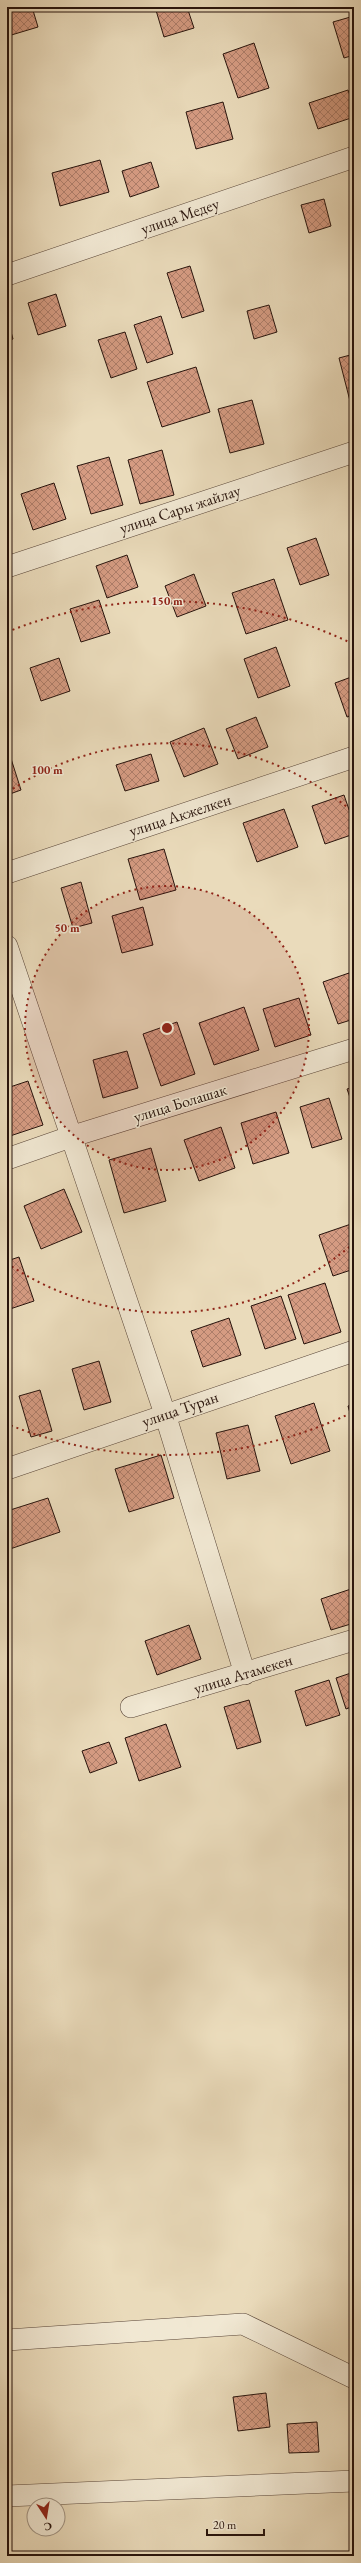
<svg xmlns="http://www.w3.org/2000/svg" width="361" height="2563" font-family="'EB Garamond',serif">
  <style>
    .building { fill: url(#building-cross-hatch); stroke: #27130c }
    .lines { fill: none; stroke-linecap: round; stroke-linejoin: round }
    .street-casing { stroke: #584538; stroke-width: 22 }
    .street { stroke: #f1e8d3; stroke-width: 21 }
    .ring { fill: none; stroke: #8f2418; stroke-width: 2; stroke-dasharray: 2 4 }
    .labels { text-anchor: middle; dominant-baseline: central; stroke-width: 3; stroke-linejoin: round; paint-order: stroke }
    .street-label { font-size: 16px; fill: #27130c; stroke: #f1e8d3 }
    .centre { fill: #8f2418; stroke: #f1e8d3; stroke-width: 2 }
    .ring-label { font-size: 12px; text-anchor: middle; font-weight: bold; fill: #8f2418; stroke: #f1e8d3; stroke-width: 3; stroke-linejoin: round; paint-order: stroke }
  </style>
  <defs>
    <pattern id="building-cross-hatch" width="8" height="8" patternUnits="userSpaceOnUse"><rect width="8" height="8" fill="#d59b82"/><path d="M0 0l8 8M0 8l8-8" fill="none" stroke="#ad7d69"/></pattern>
  </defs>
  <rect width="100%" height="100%" fill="#eadbbb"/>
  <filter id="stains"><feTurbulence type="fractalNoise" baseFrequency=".005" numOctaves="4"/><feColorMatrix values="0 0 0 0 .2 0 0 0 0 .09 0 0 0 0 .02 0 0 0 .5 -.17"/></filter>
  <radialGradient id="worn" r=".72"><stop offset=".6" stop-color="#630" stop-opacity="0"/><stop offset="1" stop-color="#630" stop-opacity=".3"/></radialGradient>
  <path class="building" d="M7,7H32L38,27L8,36Z
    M155,7H187L194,28L164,37Z
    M354,16V55L344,58L333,22Z
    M254,43L269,88L238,98L223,54Z
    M348,90L354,107V117L318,129L309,103Z
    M223,102L233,139L196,149L186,112Z
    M100,160L109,192L60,206L52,173Z
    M151,162L159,187L130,197L122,171Z
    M324,199L331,226L309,233L301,205Z
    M190,266L204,311L182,318L167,273Z
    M56,294L66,326L38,335L28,303Z
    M269,305L277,332L254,339L247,311Z
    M161,316L173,354L147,363L134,325Z
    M7,317L13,339L7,341Z
    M125,332L137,369L111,378L98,340Z
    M354,354V404L351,405L339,358Z
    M196,367L210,412L162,427L147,382Z
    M252,400L264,444L230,453L218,409Z
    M162,450L174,495L140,504L128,460Z
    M109,457L123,505L91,514L77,466Z
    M54,483L66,519L33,530L21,494Z
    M316,538L329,575L300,585L287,548Z
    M127,555L138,587L107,598L96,566Z
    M194,574L206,606L177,617L165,586Z
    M274,579L288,620L246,634L232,593Z
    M99,600L110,633L81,642L70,609Z
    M276,647L290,686L258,698L244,659Z
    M59,658L70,691L41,701L30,668Z
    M354,676V715L347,717L335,683Z
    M256,717L268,747L238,759L226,729Z
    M204,728L218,764L184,777L170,742Z
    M7,746L21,790L7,795Z
    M151,754L159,781L125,791L116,765Z
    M344,795L354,824V834L325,844L312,806Z
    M284,809L298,847L257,862L243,823Z
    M164,849L176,890L140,900L128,859Z
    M81,882L92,923L73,928L61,888Z
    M143,907L153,945L122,953L112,916Z
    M349,973L354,987V1019L338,1024L323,982Z
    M299,998L311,1035L275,1047L263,1009Z
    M244,1007L259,1050L214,1065L199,1023Z
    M177,1022L195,1074L161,1086L143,1034Z
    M127,1051L138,1088L103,1098L93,1060Z
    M28,1081L43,1125L7,1137V1088Z
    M354,1087V1109L347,1089Z
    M329,1098L342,1139L312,1148L300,1107Z
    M276,1112L289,1153L253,1164L241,1123Z
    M221,1127L235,1168L199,1181L184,1140Z
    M151,1148L166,1201L124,1213L109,1160Z
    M64,1189L82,1232L41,1249L24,1206Z
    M354,1223V1269L333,1276L319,1235Z
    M19,1257L34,1301L7,1310V1261Z
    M325,1283L341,1332L304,1344L288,1295Z
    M281,1296L296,1339L265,1349L251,1306Z
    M229,1318L241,1355L203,1367L191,1331Z
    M99,1361L111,1402L84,1410L72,1369Z
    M40,1390L52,1431L31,1437L19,1396Z
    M314,1403L330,1451L291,1464L275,1416Z
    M354,1404V1428L348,1406Z
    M248,1425L260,1471L227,1479L216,1433Z
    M161,1455L174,1498L129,1512L115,1469Z
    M48,1498L60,1532L7,1550V1511Z
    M354,1588V1623L331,1630L321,1599Z
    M189,1625L201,1659L157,1675L145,1641Z
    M354,1672V1706L346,1709L336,1678Z
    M329,1680L340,1715L306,1726L295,1691Z
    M249,1700L261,1742L237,1749L224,1707Z
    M166,1724L181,1767L139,1781L125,1738Z
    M109,1742L117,1763L90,1773L82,1751Z
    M266,2393L270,2427L238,2431L233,2397Z
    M317,2422L319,2452L289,2453L287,2424Z"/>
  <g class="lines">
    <defs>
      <path id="street" d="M7,275L354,157
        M7,567L354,452
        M7,873L354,757
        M7,946L165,1414L245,1674
        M7,1159L70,1137L354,1049
        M7,1469L354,1351
        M131,1707L354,1640
        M7,2340L243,2324L354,2378
        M7,2496L354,2481"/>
    </defs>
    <use href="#street" class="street-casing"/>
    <use href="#street" class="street"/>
  </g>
  <circle cx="167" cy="1028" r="142" fill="#8f2418" fill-opacity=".12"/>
  <g class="ring">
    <circle cx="167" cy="1028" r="142"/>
    <path d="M354 1243A285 285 0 0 1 8 1264M8 792A285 285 0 0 1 354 813"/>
    <path d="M351 1413A427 427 0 0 1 7 1424M7 632A427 427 0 0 1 351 643"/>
  </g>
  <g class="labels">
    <g class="street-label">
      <text transform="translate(180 216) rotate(-19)">улица Медеу</text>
      <text transform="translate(180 509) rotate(-18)">улица Сары жайлау</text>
      <text transform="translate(180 815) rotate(-18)">улица Акжелкен</text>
      <text transform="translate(180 1103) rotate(-17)">улица Болашак</text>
      <text transform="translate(180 1409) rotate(-19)">улица Туран</text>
      <text transform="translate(243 1674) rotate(-17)">улица Атамекен</text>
    </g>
  </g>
  <circle cx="167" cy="1028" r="6" class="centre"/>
  <g class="ring-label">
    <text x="167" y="605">150 m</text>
    <text x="47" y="774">100 m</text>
    <text x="67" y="932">50 m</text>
  </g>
  <rect width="361" height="2563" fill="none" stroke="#eadbbb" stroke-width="24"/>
  <rect x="8" y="8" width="345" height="2547" fill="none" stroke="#27130c" stroke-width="2"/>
  <rect x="12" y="12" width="337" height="2539" fill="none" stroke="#27130c"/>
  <g transform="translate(46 2517) rotate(168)"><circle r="19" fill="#f1e8d3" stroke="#a09383"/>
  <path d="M0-3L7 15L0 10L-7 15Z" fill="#8f2418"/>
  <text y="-6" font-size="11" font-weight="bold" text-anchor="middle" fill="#27130c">С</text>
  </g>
  <path d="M207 2529v6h57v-6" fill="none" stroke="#27130c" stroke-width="2"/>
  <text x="213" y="2529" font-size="12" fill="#27130c" stroke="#f1e8d3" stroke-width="3" paint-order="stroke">20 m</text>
  <rect width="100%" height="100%" filter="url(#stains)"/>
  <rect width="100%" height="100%" fill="url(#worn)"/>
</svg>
